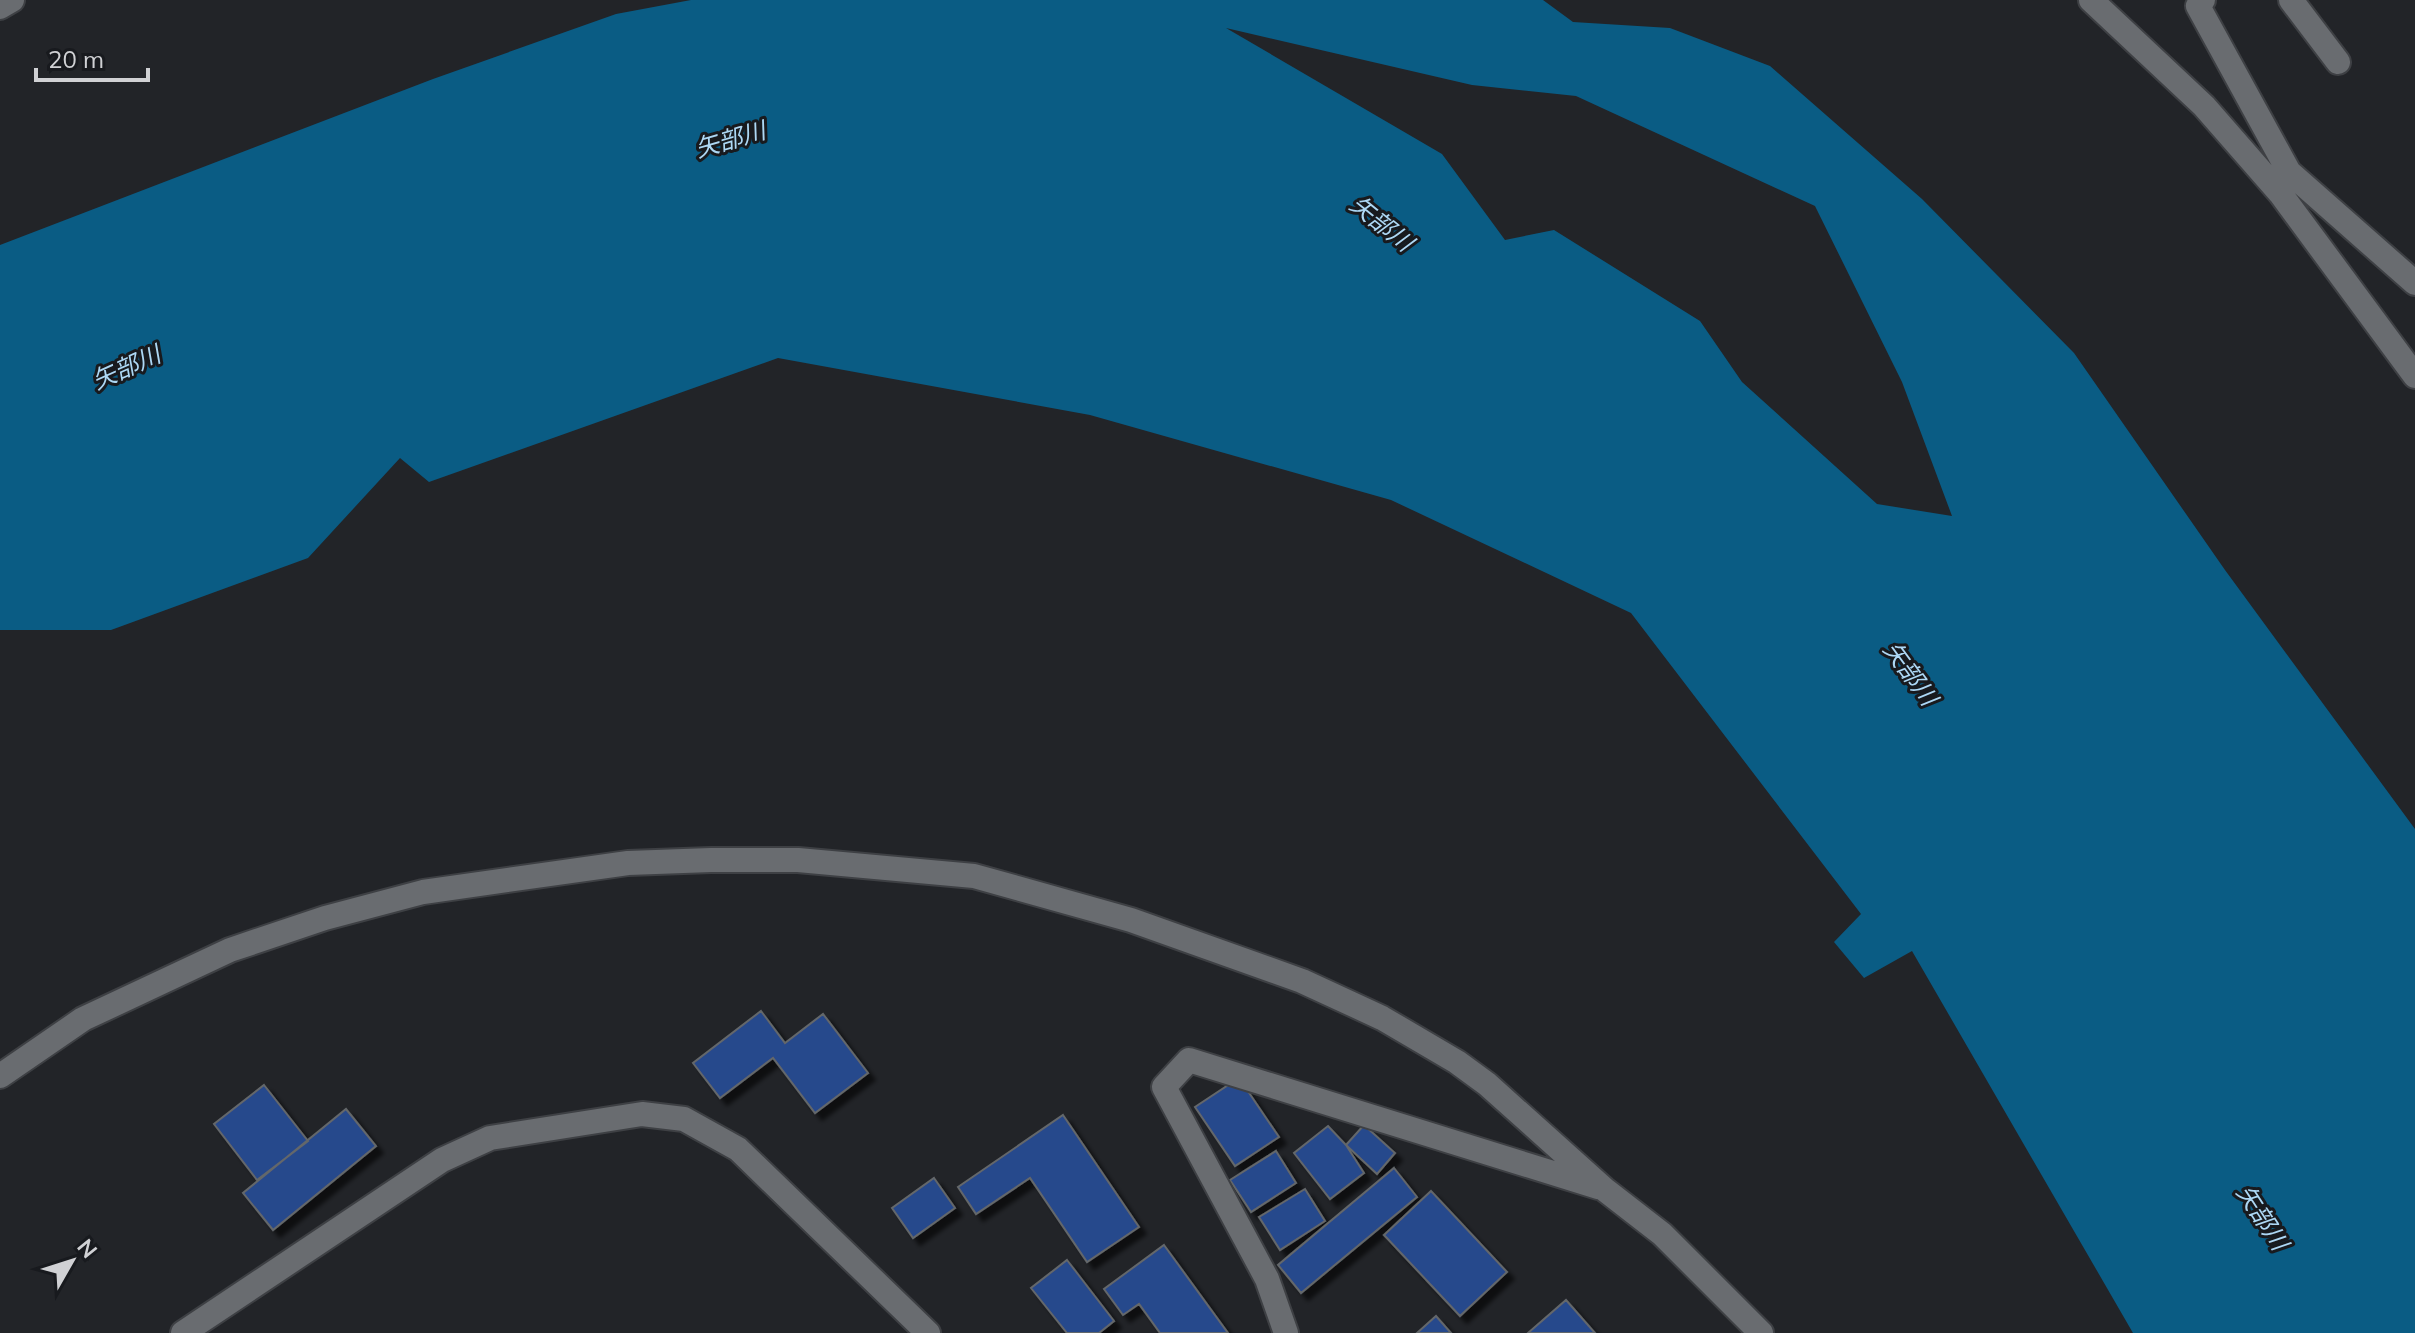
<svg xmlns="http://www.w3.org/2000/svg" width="2415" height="1333" font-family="Mulish,'Noto Sans JP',sans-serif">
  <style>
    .water { fill: #0a5c84; fill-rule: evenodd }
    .building { fill: #28488c; stroke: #64676b; stroke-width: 2; filter: url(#shadow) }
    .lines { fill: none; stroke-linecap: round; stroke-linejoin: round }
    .street-casing { stroke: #3e4044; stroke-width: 28 }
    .street { stroke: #696c70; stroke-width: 24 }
    .labels { text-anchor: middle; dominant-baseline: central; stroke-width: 6; stroke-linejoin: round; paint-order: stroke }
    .water-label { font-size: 24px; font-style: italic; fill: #add8f5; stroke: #181a1e }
  </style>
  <defs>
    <filter id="shadow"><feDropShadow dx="7" dy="7" stdDeviation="2" flood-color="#0009"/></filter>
  </defs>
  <rect width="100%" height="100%" fill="#222428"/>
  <path class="water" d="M691,0H1543L1573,22L1670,28L1770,66L1922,199L2074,353L2225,570L2415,829V1333H2133L1912,951L1864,978L1834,942L1861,914L1631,613L1391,500L1090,415L778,358L429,482L400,458L308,558L111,630H0V245L433,79L616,14ZM1226,28L1472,85L1576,96L1815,206L1902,382L1952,516L1877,504L1742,382L1700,321L1554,230L1505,240L1442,154Z"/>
  <path class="building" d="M761,1011L785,1043L823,1014L868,1073L815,1113L773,1058L720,1098L693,1063Z
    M1239,1078L1279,1137L1235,1166L1195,1107Z
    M264,1085L308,1141L257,1180L214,1124Z
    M346,1109L376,1146L273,1230L243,1193Z
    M1063,1115L1139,1227L1087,1262L1030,1178L976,1214L958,1187Z
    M1364,1125L1395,1153L1377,1174L1346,1145Z
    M1328,1126L1346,1145L1364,1173L1330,1199L1294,1153Z
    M1276,1151L1296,1183L1251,1212L1230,1180Z
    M1394,1168L1417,1197L1301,1293L1278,1265Z
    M934,1178L955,1208L913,1238L892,1208Z
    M1305,1189L1325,1221L1280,1250L1259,1217Z
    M1431,1191L1507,1272L1460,1316L1384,1235Z
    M1164,1245L1228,1333H1160L1139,1304L1123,1315L1104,1289Z
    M1067,1260L1114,1321L1099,1333H1067L1031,1288Z
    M1566,1300L1595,1333H1528Z
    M1436,1316L1451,1333H1417Z"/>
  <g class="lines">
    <defs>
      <path id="street" d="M2091,0L2204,106L2280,193L2415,376
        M2203,0L2198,6L2289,172L2274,186
        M2291,0L2338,62
        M0,7L12,0
        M2289,172L2415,283
        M0,1076L83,1019L230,950L325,918L423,892L628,863L711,860H798L974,876L1131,920L1302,981L1382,1018L1457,1062L1487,1084L1604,1189L1662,1234L1761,1333
        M183,1333L442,1160L490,1138L642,1114L684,1119L738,1149L928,1333
        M1286,1333L1267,1279L1164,1087L1189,1060L1598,1187"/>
    </defs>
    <use href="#street" class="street-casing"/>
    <use href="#street" class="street"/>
  </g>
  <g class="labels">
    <g class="water-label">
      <text transform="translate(730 139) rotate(-16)">矢部川</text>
      <text transform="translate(1382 223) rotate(39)">矢部川</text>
      <text transform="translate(126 367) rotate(-24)">矢部川</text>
      <text transform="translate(1911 673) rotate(54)">矢部川</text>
      <text transform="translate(2263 1217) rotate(57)">矢部川</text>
    </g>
  </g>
  <g transform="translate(72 1261) rotate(51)" stroke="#181a1e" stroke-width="6" paint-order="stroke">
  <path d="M0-6L14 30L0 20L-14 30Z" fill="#d0d1d4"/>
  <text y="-12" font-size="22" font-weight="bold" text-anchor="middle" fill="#d0d1d4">N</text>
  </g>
  <path d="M36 68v12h112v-12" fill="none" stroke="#d0d1d4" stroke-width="4"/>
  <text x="48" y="68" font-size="24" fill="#d0d1d4" stroke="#181a1e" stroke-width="6" paint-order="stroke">20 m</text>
</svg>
